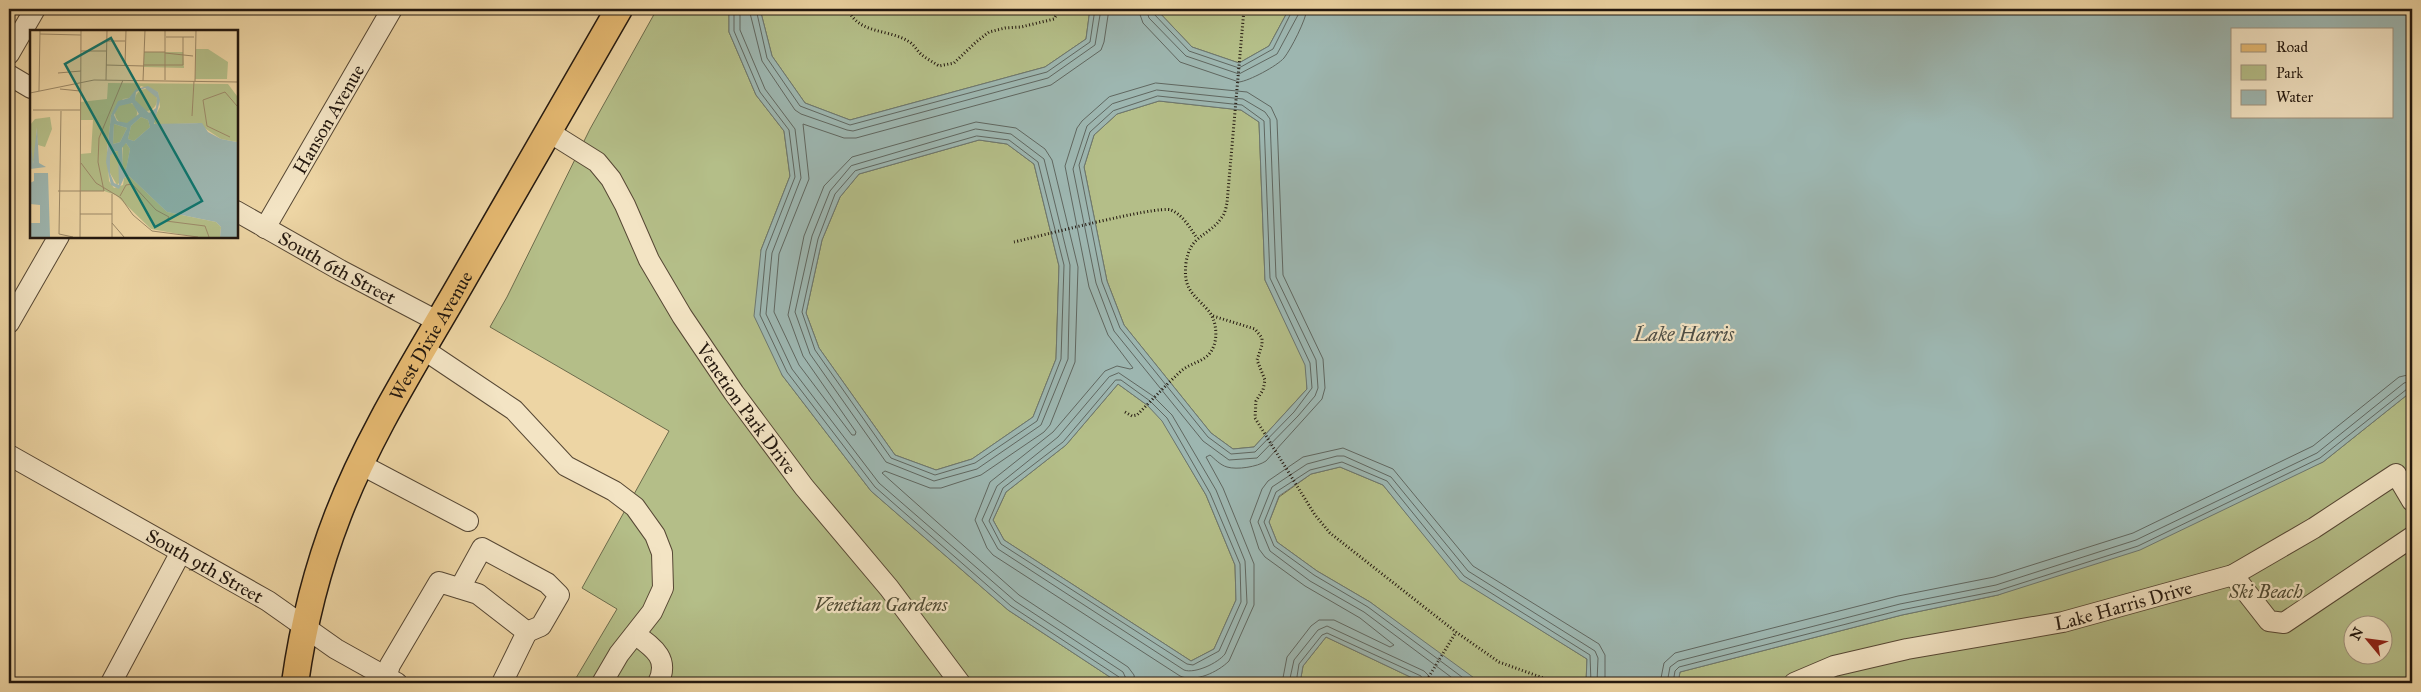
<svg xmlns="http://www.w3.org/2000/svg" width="2421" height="692" font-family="'IM FELL Great Primer',serif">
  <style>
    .green { fill: #b4be88; stroke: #6c6b4c; fill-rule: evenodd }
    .water { fill: #9db6b0; stroke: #6c7770; fill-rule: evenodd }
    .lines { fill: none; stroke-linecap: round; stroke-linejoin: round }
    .shore { stroke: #606760; stroke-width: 1 }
    .minor-casing { stroke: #564734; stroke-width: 22 }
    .major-casing { stroke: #23180f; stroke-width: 29 }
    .path { stroke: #23180f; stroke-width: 3; stroke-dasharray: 1 2.5; stroke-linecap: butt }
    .minor { stroke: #f3e4c4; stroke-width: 20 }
    .major { stroke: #e6ba72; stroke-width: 26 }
    .labels { text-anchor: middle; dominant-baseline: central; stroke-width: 4.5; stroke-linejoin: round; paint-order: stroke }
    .street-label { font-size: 19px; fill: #23180f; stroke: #f3e4c4 }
    .park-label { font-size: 19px; font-style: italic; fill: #4e4a33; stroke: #f3e4c4 }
    .water-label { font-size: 20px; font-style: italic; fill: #4e4f47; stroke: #f3e4c4 }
    .inset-road { fill: none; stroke: #9c8968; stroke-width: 1 }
    .view { fill: #0f766e; fill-opacity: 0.15; stroke: #0f766e; stroke-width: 2.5 }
    .inset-edge { fill: none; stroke: #23180f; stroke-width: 2.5 }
  </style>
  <rect width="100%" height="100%" fill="#edd5a4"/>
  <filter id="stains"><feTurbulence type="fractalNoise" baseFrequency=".004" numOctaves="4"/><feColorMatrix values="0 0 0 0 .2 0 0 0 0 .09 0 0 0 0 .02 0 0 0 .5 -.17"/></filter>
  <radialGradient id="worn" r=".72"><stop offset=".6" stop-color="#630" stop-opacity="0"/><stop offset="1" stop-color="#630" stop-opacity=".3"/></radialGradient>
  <path class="green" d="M657,9H729V32L756,95L784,131L790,176L761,250L782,375L871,491L1008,610L1119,683H573L617,609L582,588L669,431L490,327L507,297L590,129Z
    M760,9H1090L1086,39L1045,67L850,120L805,103L772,56Z
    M1156,9H1289L1269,46L1239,63L1192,47Z
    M1159,101L1241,110L1259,122L1265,280L1306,365L1307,389L1254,447L1233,449L1211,433L1124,325L1107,281L1084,167L1094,135L1117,114Z
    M979,140L1007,144L1034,164L1059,266L1056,359L1033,417L972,459L936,470L895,455L819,348L806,313L822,240L840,197L859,174Z
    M1118,384L1147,405L1162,420L1206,495L1235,565L1236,600L1214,649L1191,661L1004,540L993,520L1006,492L1066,445Z
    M2412,391V683H1678L1680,672L1902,615L1998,595L2323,462ZM2354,624H2384V654H2354Z
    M1340,467L1383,485L1461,580L1587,659L1586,683H1481L1474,680L1370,602L1317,571L1277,542L1269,522L1279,497L1311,474Z
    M1326,637L1423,683H1300L1303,666Z"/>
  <path class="water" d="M729,9H760L772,56L805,103L850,120L1045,67L1086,39L1090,9H1156L1192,47L1239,63L1269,46L1289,9H2412V391L2323,462L2140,550L1998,595L1902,615L1680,672L1678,683H1586L1587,659L1460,580L1383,485L1340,467L1311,474L1279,496L1269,522L1277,542L1317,571L1370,602L1481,683H1423L1326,637L1303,666L1300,683H1119L1008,610L871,491L782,375L754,316L761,250L790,176L784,131L756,95L729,32ZM2232,29H2392V116H2232ZM1159,101L1241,110L1259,122L1265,280L1305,365L1307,389L1254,447L1233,449L1211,433L1124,325L1107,281L1084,167L1094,135L1117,114ZM979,140L1007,144L1034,164L1059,266L1056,359L1033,417L972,459L936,470L895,455L819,348L806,313L822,240L840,197L859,174ZM1118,384L1147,405L1162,421L1206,495L1235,565L1236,600L1214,649L1191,661L1004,540L993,520L1006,492L1066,445Z"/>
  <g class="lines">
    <path class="shore" d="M734,9V31L760,92L789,130L795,177L766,251L760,315L787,372L875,487L1011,606L1119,677L1121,683
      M740,9V30L765,89L795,129L801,178L772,253L766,314L792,369L879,483L1015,601L1123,672L1128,683
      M749,9L762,61L795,110L801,114L847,130L853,131L1048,78L1095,45L1101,9
      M756,9L767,58L800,106L850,125L1047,72L1090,42L1095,9
      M1109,9L1104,42L1101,50L1051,85L856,138H844L803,124L809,179L779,254L774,312L799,365L852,435H855L856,432L803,356L788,315L804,236L824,186L852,157L976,122L1016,128L1045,149L1052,160L1078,267L1075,362L1050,425L1044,432L981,475L941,488H930L885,471L882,473L1019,595L1128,667L1134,675L1135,683
      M1138,9L1143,23L1180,62L1239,82C1249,81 1277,66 1284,58C1291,49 1306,20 1307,9
      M1146,9L1149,18L1186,56L1239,74L1277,54L1298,15L1299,9
      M1152,9L1154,14L1189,51L1239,68L1273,49L1293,9
      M1156,83L1247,92L1271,107L1277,120L1283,275L1323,359L1325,388L1322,399L1266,461C1257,467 1237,470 1227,467C1220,465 1215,459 1210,455L1206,457L1223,488L1254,564V605L1229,661C1218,672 1195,683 1180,676L993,555L987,548L975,520L990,482L1053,432L1105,371L1117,366L1130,369L1133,368L1108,335L1089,287L1065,166L1077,128L1082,121L1109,97Z
      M1157,90L1243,99L1265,112L1270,119L1276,277L1316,360L1318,388L1315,396L1298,416L1257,458L1229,460L1203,441L1114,331L1096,283L1073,169L1087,126L1112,104Z
      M1158,96L1242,105L1264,121L1270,278L1310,363L1312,388L1294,412L1255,452L1231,454L1208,437L1120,328L1102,282L1079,165L1090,132L1113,111Z
      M976,129L1011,134L1044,159L1070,265L1068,359L1041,425L977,469L934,481L886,462L810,354L795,312L812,236L830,191L851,166Z
      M977,136L1009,140L1038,162L1064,265L1061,359L1037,421L975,463L935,475L891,458L815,350L802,312L818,239L835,194L855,171Z
      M1119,373L1153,396L1172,415L1216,490L1245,561L1247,603L1225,654C1218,663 1195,674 1184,670L998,549L982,520L997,486L1058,437L1109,377Z
      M1116,380H1121L1150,401L1167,418L1210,493L1240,564L1241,602L1219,651L1193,665L1187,664L1001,544L989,521L1003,488L1063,442Z
      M1282,683L1287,657L1311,626L1319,620H1334L1390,647L1394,645L1360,618L1305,586L1265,557L1259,549L1250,521L1262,489L1268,481L1303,457L1343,448L1393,469L1473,566L1599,644L1605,655V683
      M1289,683L1294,660L1318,630L1327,626L1424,671L1429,676L1430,683
      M1296,683L1299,664L1322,635L1327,633L1421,676L1424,683
      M1459,683L1364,612L1310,581L1270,551L1258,522L1272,487L1307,464L1337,456H1344L1391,477L1468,571L1595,651L1598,658L1597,683
      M1470,683L1368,607L1314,575L1274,546L1264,522L1276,492L1310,470L1342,462L1387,481L1464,576L1590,655L1591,683
      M1660,683L1664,663L1675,653L1898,596L1994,577L2133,533L2313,446L2399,377L2412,374
      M1667,683L1670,667L1678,661L1900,604L1996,585L2136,540L2317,453L2404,383L2412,381
      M1673,683L1675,671L1679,667L1901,610L1997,591L2138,546L2320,458L2407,389L2412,387"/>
    <defs>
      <g id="minor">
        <path d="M9,54L35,9"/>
        <path d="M9,75L31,88"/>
        <path id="s1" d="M549,132L597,162L611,179L625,205L649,260L682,316L734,393L804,487L889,588L960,683"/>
        <path id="s2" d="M236,211L340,270L439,322"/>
        <path id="s3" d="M265,228L392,9"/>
        <path d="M9,323L59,236"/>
        <path d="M423,349L514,410L566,466L614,491L635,507L655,535L662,553L663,588L652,612L619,654L602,683"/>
        <path id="s4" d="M9,455L268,601L336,649L397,683"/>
        <path d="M360,464L468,521"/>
        <path d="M2233,575L2269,621L2284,623L2412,537"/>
        <path d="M460,588L482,548L547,583L559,595L541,626L527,632"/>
        <path d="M636,635C654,648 670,659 658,683"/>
        <path d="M386,677L390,665L439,582L478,594L527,632L502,683"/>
        <path d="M111,683L181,552"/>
        <path id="s5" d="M1794,683L1834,666L1907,649L2063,622L2233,575L2314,528L2396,474L2412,501"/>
      </g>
      <g id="major">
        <path id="s6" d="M295,683C303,626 317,569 338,515C370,432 420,355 464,278C516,188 568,98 619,9"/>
      </g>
    </defs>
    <use href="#minor" class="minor-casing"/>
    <use href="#major" class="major-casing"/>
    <path class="path" d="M848,9C858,34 888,29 908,41C914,44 917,51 922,55C927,59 933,62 939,66L954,63L976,42L989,32L1005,28L1021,27L1054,19L1060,9
      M1014,242C1037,237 1157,205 1171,210C1183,215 1190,228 1197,238
      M1213,316L1255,329L1262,338V345L1257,360L1265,380L1263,390L1256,401L1255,418L1315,515L1330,533L1456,632L1499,662L1557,683
      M1125,412L1132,416L1137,415C1151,401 1165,386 1180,372C1187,365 1198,363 1206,357C1220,346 1218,320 1207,309C1192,293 1183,288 1186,263C1190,234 1209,237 1222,217C1225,214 1226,207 1227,203L1244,9
      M1425,683L1456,632"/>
    <use href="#minor" class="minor"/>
    <use href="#major" class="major"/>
  </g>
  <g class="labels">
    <g class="street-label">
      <text stroke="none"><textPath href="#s3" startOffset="126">Hanson Avenue</textPath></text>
      <text stroke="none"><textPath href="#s2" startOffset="116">South 6th Street</textPath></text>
      <text stroke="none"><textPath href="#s6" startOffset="376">West Dixie Avenue</textPath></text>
      <text stroke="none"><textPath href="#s1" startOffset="346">Venetion Park Drive</textPath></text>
      <text stroke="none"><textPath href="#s4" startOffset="225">South 9th Street</textPath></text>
      <text stroke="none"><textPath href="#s5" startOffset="339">Lake Harris Drive</textPath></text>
    </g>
    <g class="park-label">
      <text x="2266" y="591">Ski Beach</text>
      <text x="881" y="604">Venetian Gardens</text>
    </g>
    <g class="water-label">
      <text x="1684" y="334">Lake Harris</text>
    </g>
  </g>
  <g transform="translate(30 30)">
    <rect width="208" height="208" fill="#edd5a4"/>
    <path d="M166,19H178L198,32L197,49H165ZM114,22H153L154,38L114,37ZM78,53L198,54L207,66V112L191,109L167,93L126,95L123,90L130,77L128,62L111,56L99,68L93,69L81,85L77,121L79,151L84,158L93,155L94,148L99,146L137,182L186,192L191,197L190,207H165L121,199L86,165L74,161H51L50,124L61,123L63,90H50V72L77,69ZM105 70a11 11 0 1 1 22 0a11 11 0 1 1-22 0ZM85 83a11 11 0 1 1 22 0a11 11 0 1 1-22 0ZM20,87L22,99L15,117L8,115L6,97V127L2,134L0,95L5,89ZM111,87L118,90L120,97L104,111L98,109L101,96ZM84,94L97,98L90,112L83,114ZM96,113L100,119L96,140L92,141L93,114ZM88,121L91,151L87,155L80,143V126L81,122Z" fill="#b4be88"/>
    <path d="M118,56L128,62L130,70L124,94L172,93L178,102L191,109L207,112V207H190L191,197L186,192L137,182L99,146L94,148L89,159L81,155L76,132L81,85L88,71L99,68L106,59ZM115,58L127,68L126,78L119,83L105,70L106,62ZM102,73L109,84L97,93L87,91L84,85L89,76ZM111,87L118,90L120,97L104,111L98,109L101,96ZM84,94L97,98L90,112L83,114ZM96,113L100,119L96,139L93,141L92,118ZM85,121H88L89,155L84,153L80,143V126ZM7,97L9,133L16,137L0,139V102L3,134ZM18,143L20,207H0V193H10V175L0,174V153L4,151V143Z" fill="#9db6b0" fill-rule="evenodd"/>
    <path class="inset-road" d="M10,4L51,5M136,7H164M77,11H95M51,21H77M114,22H135M135,23L163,26M76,35L114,36M95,35L96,0M114,35H153V7M28,43L51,41M76,50L77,0M135,50V0M113,51L115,0M165,51L166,0M30,59L50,61M9,61L10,0M0,63L64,50L208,52M3,80H50M31,81L29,204L43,207M162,86L164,51M200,107L177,96L173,70L195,62L207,76M51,133L66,153L91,168L103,185L122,201L168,207M28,161H74L68,132L69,108L93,50M82,164V207M90,166L96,155L102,154L126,180L139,187L136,191L175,196L179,207M50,184H82M82,193L94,207M50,207L51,0"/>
    <path class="view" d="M81,8L172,171L125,197L35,34Z"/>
    <rect width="208" height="208" class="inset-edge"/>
  </g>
  <rect width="2421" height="692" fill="none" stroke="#edd5a4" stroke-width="30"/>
  <rect x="10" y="10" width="2401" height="672" fill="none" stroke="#23180f" stroke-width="2.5"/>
  <rect x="15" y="15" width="2391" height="662" fill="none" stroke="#23180f"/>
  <rect x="2231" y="28" width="162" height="90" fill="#f3e4c4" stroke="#a0927c"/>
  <rect x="2241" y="44" width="25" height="8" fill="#e6ba72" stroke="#a0927c"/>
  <text x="2276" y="52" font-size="15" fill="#23180f">Road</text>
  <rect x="2241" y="65" width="25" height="15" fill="#b4be88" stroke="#a0927c"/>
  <text x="2276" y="78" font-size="15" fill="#23180f">Park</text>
  <rect x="2241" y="90" width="25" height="15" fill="#9db6b0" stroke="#a0927c"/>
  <text x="2276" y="102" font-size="15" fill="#23180f">Water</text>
  <g transform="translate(2368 640) rotate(299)"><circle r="24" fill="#f3e4c4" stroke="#a0927c"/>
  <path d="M0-4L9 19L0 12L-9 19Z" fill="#8f2418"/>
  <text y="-8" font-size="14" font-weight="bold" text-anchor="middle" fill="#23180f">N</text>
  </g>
  <rect width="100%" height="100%" filter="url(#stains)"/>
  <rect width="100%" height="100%" fill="url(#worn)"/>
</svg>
